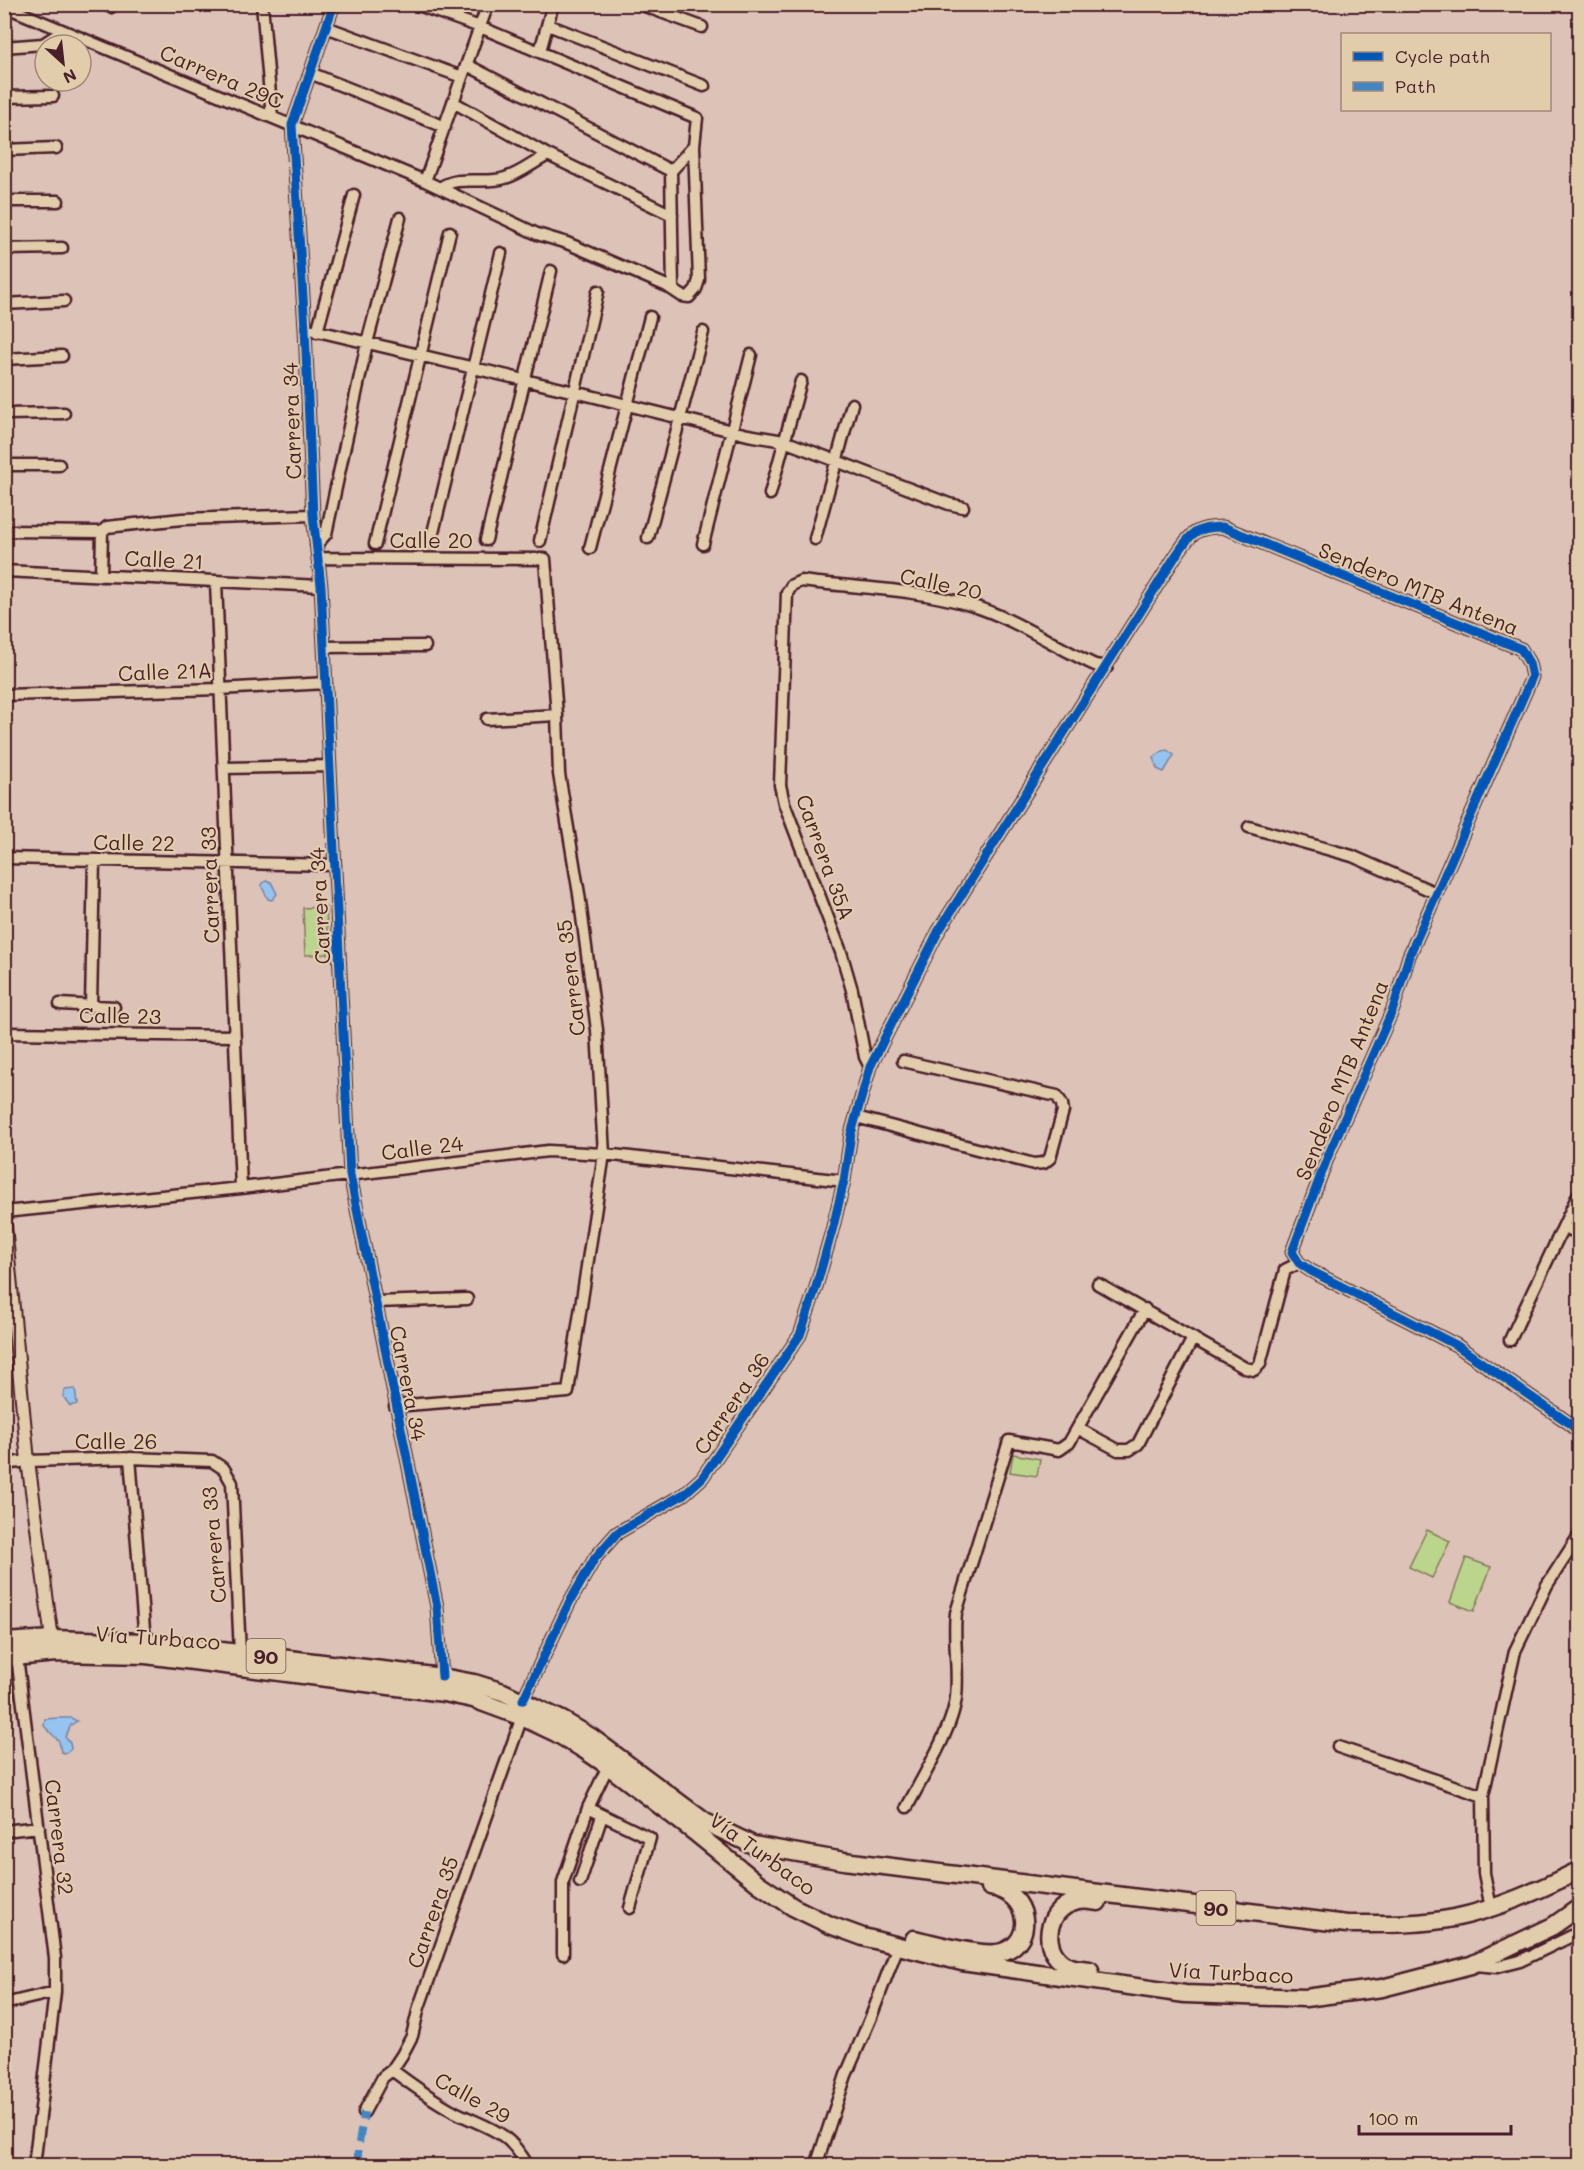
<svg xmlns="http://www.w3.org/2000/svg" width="1584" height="2170" font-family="Mali,sans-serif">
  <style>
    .green { fill: #bbd58c; stroke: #827a5c; stroke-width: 1.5 }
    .water { fill: #96c4f0; stroke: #7882a1; stroke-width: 1.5 }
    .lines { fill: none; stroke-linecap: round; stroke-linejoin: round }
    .minor-casing { stroke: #4a1f2b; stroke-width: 15 }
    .tertiary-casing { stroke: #4a1f2b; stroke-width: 16 }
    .trunk-casing { stroke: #4a1f2b; stroke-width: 21 }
    .minor { stroke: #e1ccab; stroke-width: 10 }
    .tertiary { stroke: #e1ccab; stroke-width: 12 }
    .trunk { stroke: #e1ccab; stroke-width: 16 }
    .quiet { stroke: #4286c2; stroke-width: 8; stroke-dasharray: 15 8; stroke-linecap: butt }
    .cycleway-casing { stroke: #e1ccab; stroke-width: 13 }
    .cycleway { stroke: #0057b8; stroke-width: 9 }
    .labels { text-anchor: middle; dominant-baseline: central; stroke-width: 4.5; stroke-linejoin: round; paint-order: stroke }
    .shield { fill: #e1ccab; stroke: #775351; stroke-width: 1.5 }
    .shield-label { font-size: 20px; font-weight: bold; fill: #4a1f2b }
    .street-label { font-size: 21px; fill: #4a1f2b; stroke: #e1ccab }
  </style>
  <rect width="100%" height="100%" fill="#dcc2b7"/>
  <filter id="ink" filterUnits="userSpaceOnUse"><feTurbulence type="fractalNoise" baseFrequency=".0167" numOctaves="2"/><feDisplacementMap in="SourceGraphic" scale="12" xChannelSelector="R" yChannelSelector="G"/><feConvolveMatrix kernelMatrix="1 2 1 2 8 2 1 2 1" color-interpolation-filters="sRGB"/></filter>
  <g filter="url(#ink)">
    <path class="green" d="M326,907L328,954L305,955L303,908Z
      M1013,1454L1040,1459L1037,1476L1010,1472Z
      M1427,1530L1450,1541L1432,1578L1409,1567Z
      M1466,1558L1491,1567L1474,1611L1450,1602Z"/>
    <path class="water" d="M1167,750L1174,755L1164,772L1157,769L1154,757L1163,751Z
      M266,881L271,882L277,894L272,900L268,899L261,885Z
      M75,1389L77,1404L70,1406L63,1396L65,1390Z
      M58,1718H71L77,1721L71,1725L65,1737L70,1743L71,1749L66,1753L61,1752L59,1741L44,1726L45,1719Z"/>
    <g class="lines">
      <defs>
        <path id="minor" d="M104,4L111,7
          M262,4L272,117
          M334,4L292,125L305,328L313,515L321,586L350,1175L437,1607L442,1677
          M415,4L480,27L697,118L694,146L671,171L673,290
          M639,4L702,27
          M4,6L425,181L537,234L567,243L667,286L682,296L689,297L696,289L699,280L694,146
          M548,25L704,86
          M326,27L462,77
          M4,47L43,44L63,31
          M540,51L553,4
          M467,65L671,171
          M310,73L445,127
          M4,97L53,96
          M453,102L548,155L672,215
          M4,150L56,148
          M425,181L488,4
          M440,188C459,174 484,185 505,178C520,174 534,162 548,155
          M4,201H58
          M4,249L62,248
          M4,304L64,301
          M305,328L575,392L748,435L784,441L949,504L963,507
          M317,332L354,195
          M4,359L62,356
          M4,414L64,413
          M4,465H59
          M770,494L801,381
          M4,531L102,532
          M648,538L703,332
          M815,539L852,404
          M486,540L551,271
          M431,541L501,253
          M540,541L598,291
          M375,544L450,232
          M703,544L751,355
          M316,545L326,534L367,343L400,218
          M590,548L650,317
          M318,558L545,559L557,715L559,774L579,894L597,1030L604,1154L568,1392L395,1406
          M4,571L321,586
          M101,576L102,532L107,527L182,519L313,515
          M216,582L241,1188
          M324,647L425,646
          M4,695L220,689L326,683
          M487,719L557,715
          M224,768L330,766
          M1249,827L1352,856L1436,893
          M4,858L335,865
          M60,1004L114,1007
          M91,1006L94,861
          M4,1033L235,1036
          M870,1067L865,1057L852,990L841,952L784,803L780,785L787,593L792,585L801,581C857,588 916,589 970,605C1014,618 1054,646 1095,665L1107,667
          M856,1117L1034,1164L1044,1163L1050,1158L1063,1111L1062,1104L1057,1096L903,1061
          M4,1212L241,1188L548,1151L604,1154L844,1181
          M1564,1227L1580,1234
          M1098,1284L1245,1368L1254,1370L1260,1364L1285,1270L1299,1263
          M375,1302L467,1299
          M1510,1340L1580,1191
          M1079,1429L1118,1450H1129L1138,1444L1193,1338
          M130,1458L145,1642
          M4,1464L28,1461L130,1458L212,1461L224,1469L232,1483L240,1653
          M17,1657L55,1958V1992L34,2166
          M523,1700L569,1603L595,1558L617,1533L684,1494L702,1478L800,1335L816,1287L833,1227L844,1181L851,1134L870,1067L938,932L1175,557C1191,534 1194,527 1223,527L1521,649L1529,663L1532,677L1409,956L1393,1009L1328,1156L1292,1252L1299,1263L1311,1271L1456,1345L1569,1423L1580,1433
          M1338,1747L1483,1796
          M907,1807C922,1778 953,1728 956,1697C959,1669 953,1641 956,1613L1009,1441L1059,1450L1069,1443L1145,1309
          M588,1808L650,1838L630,1908
          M4,1831L39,1827
          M580,1882L602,1816
          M1491,1908L1484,1873L1483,1796L1515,1651L1547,1585L1580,1534
          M563,1954V1882L588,1808L608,1766
          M1475,1965L1497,1967L1520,1961L1580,1932
          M4,2004L55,1992
          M392,2070C412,2085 433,2100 455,2112C489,2129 507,2129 528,2166
          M364,2112L383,2077L392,2070L402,2055L412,2036L419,2007L522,1717
          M816,2166L846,2075L871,2017L898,1946"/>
        <path id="tertiary" d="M4,1216L28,1461L52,1639"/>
        <path id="trunk" d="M4,1642L52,1639L145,1642L442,1677L474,1683L503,1692L562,1720L591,1737L705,1822L753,1845L844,1861L1347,1924C1382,1924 1419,1925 1454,1918C1498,1909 1539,1890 1580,1870
          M4,1658L56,1653L146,1655L444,1693L473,1699L522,1717L556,1733L583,1749L608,1766L697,1834L759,1884L793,1907L830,1925L863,1937L962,1962L1185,1994L1305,1998L1382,1988L1471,1965L1553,1926L1580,1907
          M914,1939C934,1943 983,1958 1002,1952C1036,1942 1030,1892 990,1887
          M1090,1970C1084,1969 1077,1969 1071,1967C1040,1956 1043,1910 1075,1902C1082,1899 1091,1901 1098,1902"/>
      </defs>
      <use href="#minor" class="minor-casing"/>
      <use href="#tertiary" class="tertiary-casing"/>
      <use href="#trunk" class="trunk-casing"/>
      <use href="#minor" class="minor"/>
      <use href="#tertiary" class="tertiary"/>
      <use href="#trunk" class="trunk"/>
      <path class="quiet" d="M358,2166V2149L364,2112"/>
      <defs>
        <path id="cycleway" d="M334,4L292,125L305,328L313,515L321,586L350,1175L437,1607L442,1677
          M523,1700L569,1603L595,1558L617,1533L684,1494L702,1478L800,1335L816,1287L833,1227L844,1181L851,1134L870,1067L938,932L1175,557C1191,534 1194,527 1223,527L1521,649L1529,663L1532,677L1409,956L1393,1009L1328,1156L1292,1252L1299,1263L1311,1271L1456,1345L1569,1423L1580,1433"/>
      </defs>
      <use href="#cycleway" class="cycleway-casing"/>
      <use href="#cycleway" class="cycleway"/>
    </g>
  </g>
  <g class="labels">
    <g class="shield">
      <rect x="246.5" y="1639" width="39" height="34" rx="4.5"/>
      <rect x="1196.5" y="1891" width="39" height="34" rx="4.5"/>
    </g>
    <g class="shield-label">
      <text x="266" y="1656">90</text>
      <text x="1216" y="1908">90</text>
    </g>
    <g class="street-label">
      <text transform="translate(222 76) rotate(23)">Carrera 29C</text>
      <text transform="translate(291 421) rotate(-92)">Carrera 34</text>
      <text x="431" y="539">Calle 20</text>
      <text transform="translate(164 559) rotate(3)">Calle 21</text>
      <text transform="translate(941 583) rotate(12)">Calle 20</text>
      <text transform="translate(1419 588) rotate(22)">Sendero MTB Antena</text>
      <text transform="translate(165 671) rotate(-2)">Calle 21A</text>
      <text transform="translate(134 842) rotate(1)">Calle 22</text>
      <text transform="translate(826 857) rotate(70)">Carrera 35A</text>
      <text transform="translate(209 885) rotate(-92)">Carrera 33</text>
      <text transform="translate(319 906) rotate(-93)">Carrera 34</text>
      <text transform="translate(570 978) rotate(-97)">Carrera 35</text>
      <text transform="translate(120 1015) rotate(1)">Calle 23</text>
      <text transform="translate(1341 1080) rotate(-68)">Sendero MTB Antena</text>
      <text transform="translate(422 1147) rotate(-7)">Calle 24</text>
      <text transform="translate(409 1383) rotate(79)">Carrera 34</text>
      <text transform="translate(731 1403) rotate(-56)">Carrera 36</text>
      <text x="116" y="1440">Calle 26</text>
      <text transform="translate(213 1545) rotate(-95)">Carrera 33</text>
      <text transform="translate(158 1637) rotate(4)">Vía Turbaco</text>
      <text transform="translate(60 1837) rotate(83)">Carrera 32</text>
      <text transform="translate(763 1853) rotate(36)">Vía Turbaco</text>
      <text transform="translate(432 1912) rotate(-71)">Carrera 35</text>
      <text transform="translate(1231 1972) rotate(3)">Vía Turbaco</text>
      <text transform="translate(473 2097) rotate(29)">Calle 29</text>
    </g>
  </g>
  <rect width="1584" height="2170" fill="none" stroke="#e1ccab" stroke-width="24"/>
  <rect x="12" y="12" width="1560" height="2146" fill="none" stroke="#4a1f2b" stroke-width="2" filter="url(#ink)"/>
  <rect x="1341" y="33" width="210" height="78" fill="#e1ccab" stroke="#a58778" stroke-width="1.5"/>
  <rect x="1353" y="52" width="30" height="9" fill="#0057b8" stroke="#a58778" stroke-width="1.5"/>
  <text x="1395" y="63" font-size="18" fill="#4a1f2b">Cycle path</text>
  <rect x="1353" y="82" width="30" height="9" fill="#4286c2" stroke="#a58778" stroke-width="1.5"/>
  <text x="1395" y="93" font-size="18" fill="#4a1f2b">Path</text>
  <g transform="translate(63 63) rotate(153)"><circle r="28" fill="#e1ccab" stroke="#a58778" stroke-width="1.5"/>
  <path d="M0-4.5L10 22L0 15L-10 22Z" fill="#4a1f2b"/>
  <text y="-9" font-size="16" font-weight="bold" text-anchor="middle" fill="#4a1f2b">N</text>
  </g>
  <path d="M1359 2125v9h152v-9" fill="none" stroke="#4a1f2b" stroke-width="3"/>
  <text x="1368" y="2125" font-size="18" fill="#4a1f2b" stroke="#e1ccab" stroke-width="4.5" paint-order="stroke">100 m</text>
</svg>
